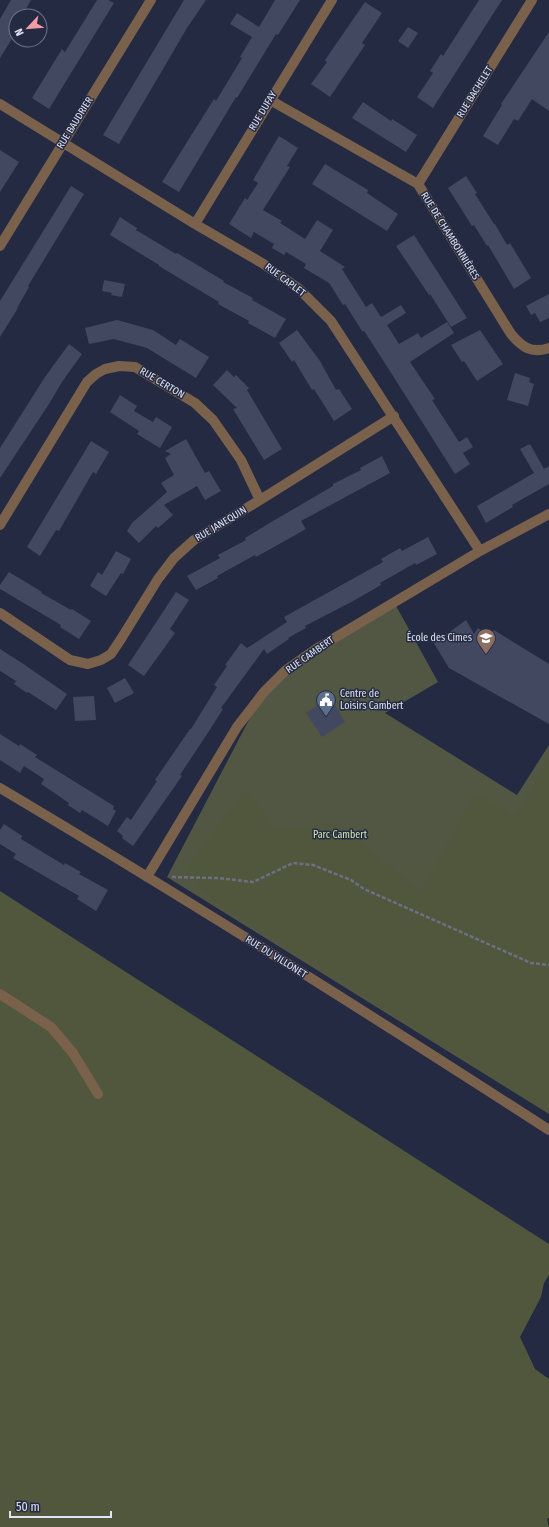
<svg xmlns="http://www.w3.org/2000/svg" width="549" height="1527" font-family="'Fira Sans Condensed',sans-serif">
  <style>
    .green { fill: #525744 }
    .forest { fill: #51573d }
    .building { fill: #424860 }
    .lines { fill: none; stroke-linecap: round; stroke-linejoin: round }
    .path { stroke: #6b7085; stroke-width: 2.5; stroke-dasharray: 4 2; stroke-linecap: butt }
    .minor { stroke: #7a614c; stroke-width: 10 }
    .labels { text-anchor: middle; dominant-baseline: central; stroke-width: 3; stroke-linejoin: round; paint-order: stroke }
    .street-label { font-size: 10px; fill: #e0e5f5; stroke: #242a42 }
    .poi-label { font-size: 10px; fill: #e0e5f5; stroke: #242a42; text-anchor: end }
    .park-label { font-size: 10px; fill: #d7e5af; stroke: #242a42 }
  </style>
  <rect width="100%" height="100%" fill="#242a42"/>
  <path class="green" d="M395,604L438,682L385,713L517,795L549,745V1114L167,877L253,712L283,676Z"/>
  <path class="forest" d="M549,757V1113L215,902L186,869L245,790L276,828L340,824L421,892L475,793L516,816Z
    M0,891L549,1244V1275L544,1283L541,1297L520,1337L535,1369L549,1379V1518L547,1519L549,1527H0Z"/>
  <path class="building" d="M11,0H31L22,16H16V32L0,58V19Z
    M97,0H108L114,3L49,109L32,98L62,49L65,52Z
    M184,0H206L187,28L119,144L103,135Z
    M275,0H300L278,35L276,34L237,98L236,97L179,192L162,182L214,99L216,101L242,58L240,57L252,37L230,24L237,13L259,27Z
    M479,0H502L433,108L417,97L433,73L430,71L441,54L443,56Z
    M365,2L382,13L362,43L365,45L330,97L311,84L327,62L325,60Z
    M408,27L418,33L408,48L398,41Z
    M549,32V111L532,99L518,121L514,119L498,145L483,136L502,105L501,104Z
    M363,102L391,121L392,119L417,135L406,152L352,118Z
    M279,136L298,148L287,166L290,167L263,210L282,221L280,223L305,239L317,220L333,230L320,251L345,267L342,269L366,307L372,303L381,317L401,305L406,313L387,325L399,344L418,333L421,338L447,322L454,333L410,362L435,399L432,400L459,442L467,437L473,447L463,453L470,464L455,474L381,357L364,331H362L345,304L343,305L329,283L304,268L306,264L286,252L284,255L272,248L274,244L254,232L251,238L229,224L245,198L247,200L258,183L253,180Z
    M0,150L19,162L0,192Z
    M325,164L368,190L367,193L398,214L387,231L312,184Z
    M466,176L477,193L475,194L494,224H495L507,245L510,243L531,278L514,289L488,245L487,246L474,225L472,226L448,188Z
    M71,186L84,194L28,286L29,287L17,308H18L0,337V301Z
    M120,217L137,228L136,230L176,254L177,253L194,263L224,281L223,282L253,298L252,300L286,319L275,338L248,323L249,321L218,304L219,302L159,266V265L110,235Z
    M414,235L467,318L451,327L430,294L429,295L396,246Z
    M104,280L125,284L122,297L111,295L112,293L102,291Z
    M549,294V318L540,322L535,313L531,315L526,306Z
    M117,320L153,330L176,345L180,339L209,357L196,378L147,348L114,339L89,344L85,328Z
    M297,330L320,361L336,390L339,389L352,409L334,421L314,389L312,390L294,360L292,362L279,343Z
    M480,330L503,364L477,381L464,361L462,362L451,345Z
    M69,344L82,354L62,382L49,404L0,478V448L45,377Z
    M227,370L234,377L236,375L249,388L247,390L282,449L264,460L233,409L237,408L213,385Z
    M515,373L530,378L529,382L534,384L528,406L507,400Z
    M120,395L137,406L134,411L153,422L156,417L172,427L160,448L137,434L139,431L110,412Z
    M186,439L205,473L209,471L221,491L205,500L197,486L164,505L173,515L158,528L156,526L139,543L127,531L132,523L167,492L161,483L174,475L165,458L171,454L165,451Z
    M91,441L109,452L96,474L93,472L59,531L56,530L40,556L27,547Z
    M530,444L544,469L549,466V484L512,505L513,507L486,523L477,506L534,473L520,449Z
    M382,456L390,473L301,521L306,529L256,557L255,555L217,576L218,578L196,590L187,576L220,558L218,555L246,540L245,538L268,524L333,486V484L361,470L360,468Z
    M428,537L437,554L416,565L415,563L380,583L381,585L355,600L305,626L306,628L288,638L289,639L267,654L264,649L221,708L223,709L209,731L180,775L182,776L133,846L122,838L123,836L117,831L127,817L131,820L157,781L155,780L190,729H191L217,687L214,685L227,666L225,665L241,643L247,648L287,622L284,617L383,562L381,559L400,548L402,551Z
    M116,551L131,559L123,574L121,573L106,596L90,586L98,572L102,575Z
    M9,572L42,592L41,593L71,610L72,609L91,621L79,639L60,627L61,625L0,589V585Z
    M176,592L189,600L170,629L175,633L144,676L128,665Z
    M466,620L474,634L478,628L490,636L494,630L549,664V724L449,668L432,640L438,633L444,636Z
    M0,649L22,663L67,694L56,710L28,692L27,693L14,684L16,681L0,671Z
    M125,678L134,693L115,703L107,688Z
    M94,696L96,720L75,721L73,697Z
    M330,697L345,722L322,737L306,713Z
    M0,734L19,746L20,744L37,755L35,757L114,806L113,809L116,811L108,826L82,810L80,813L68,805L69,803L41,784L44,779L24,766L20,773L0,760Z
    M4,824L22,836L21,839L64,865L65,863L81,872L79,874L108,890L96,911L77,899L79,896L13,858L16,854L0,844V830Z"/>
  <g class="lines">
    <path class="path" d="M172,877L218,878L253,882L293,863L313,865L351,880L364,889L531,963L549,965"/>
    <path class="minor" d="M270,100L418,184L511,334C522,347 531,354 549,348
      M0,104L195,224L262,263L298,288L331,321L480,551
      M418,184L532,0
      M195,224L332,0
      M0,246L151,0
      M0,525L87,382L96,374L105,369L119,366L135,367L195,403L213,420L241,460L260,500
      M0,613L70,660L88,664L101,660L111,654L121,639L158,579L174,558L194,540L260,500L394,416
      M0,788C185,898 368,1013 549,1130
      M147,877L237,727L264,692L286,670L316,649L480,551L549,514
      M0,994L51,1027L73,1053L98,1094"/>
  </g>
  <defs>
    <symbol id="school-pin" viewBox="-11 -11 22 30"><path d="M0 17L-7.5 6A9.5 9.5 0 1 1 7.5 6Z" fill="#8d6e63" stroke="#242a42"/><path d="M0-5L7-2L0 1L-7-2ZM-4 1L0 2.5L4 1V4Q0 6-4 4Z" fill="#fff"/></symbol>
    <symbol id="civic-pin" viewBox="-11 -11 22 30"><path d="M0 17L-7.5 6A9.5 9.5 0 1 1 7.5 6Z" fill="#5c6f8a" stroke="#242a42"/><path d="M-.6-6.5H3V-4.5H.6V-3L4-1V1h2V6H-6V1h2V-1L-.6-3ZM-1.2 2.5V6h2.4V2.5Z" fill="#fff"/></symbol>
  </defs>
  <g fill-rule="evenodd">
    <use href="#school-pin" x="475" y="627" width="22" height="30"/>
    <use href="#civic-pin" x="315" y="689" width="22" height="30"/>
  </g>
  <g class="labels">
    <g class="street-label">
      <text transform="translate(475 92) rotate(-58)">RUE BACHELET</text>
      <text transform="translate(263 111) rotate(-59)">RUE DUFAY</text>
      <text transform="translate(75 123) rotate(-58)">RUE BAUDRIER</text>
      <text transform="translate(450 236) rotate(58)">RUE DE CHAMBONNIÈRES</text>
      <text transform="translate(285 280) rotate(37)">RUE CAPLET</text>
      <text transform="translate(162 383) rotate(31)">RUE CERTON</text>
      <text transform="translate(221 524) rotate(-31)">RUE JANEQUIN</text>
      <text transform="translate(310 655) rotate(-35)">RUE CAMBERT</text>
      <text transform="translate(276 957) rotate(32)">RUE DU VILLONET</text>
    </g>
    <g class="poi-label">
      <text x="472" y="638">École des Cimes</text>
      <text x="340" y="694" text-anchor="start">Centre de<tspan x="340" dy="12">Loisirs Cambert</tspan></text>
    </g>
    <g class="park-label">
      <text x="340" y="835">Parc Cambert</text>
    </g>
  </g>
  <g transform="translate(28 28) rotate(244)"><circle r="19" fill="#242a42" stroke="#6f758a"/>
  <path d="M0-3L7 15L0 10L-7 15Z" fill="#f39aa9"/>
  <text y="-6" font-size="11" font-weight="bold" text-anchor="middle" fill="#e0e5f5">N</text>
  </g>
  <path d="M10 1511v6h101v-6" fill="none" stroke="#e0e5f5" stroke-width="2"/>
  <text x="16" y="1511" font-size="12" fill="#e0e5f5" stroke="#242a42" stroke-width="3" paint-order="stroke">50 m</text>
</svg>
